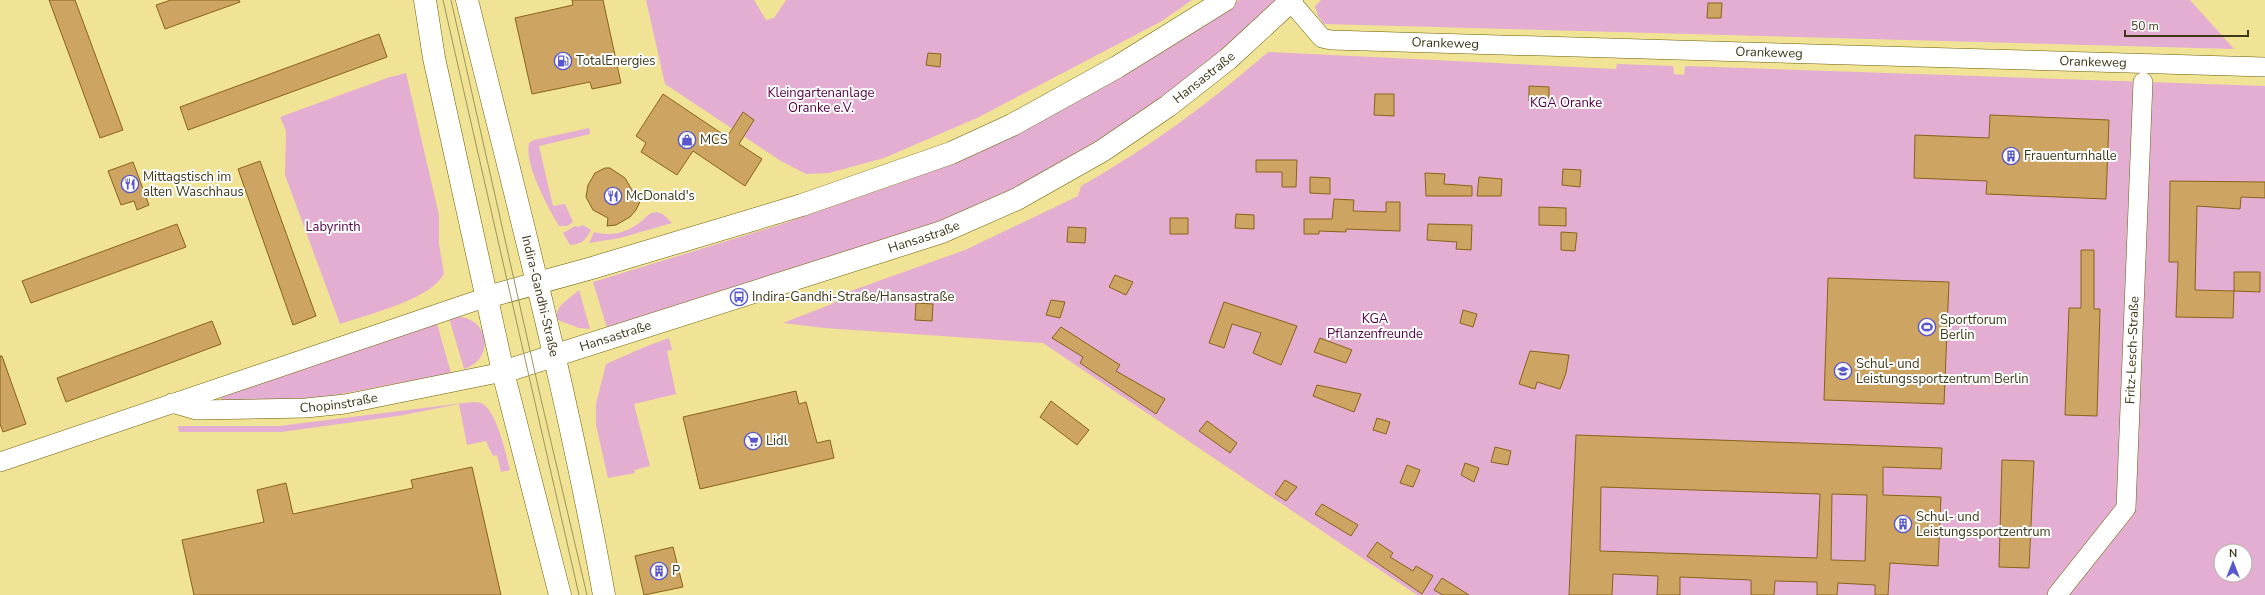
<svg xmlns="http://www.w3.org/2000/svg" width="2265" height="595" font-family="'Nunito Sans',sans-serif">
  <style>
    .green { fill: #e3aed2; fill-rule: evenodd }
    .building { fill: #cda461; stroke: #88631a; fill-rule: evenodd }
    .lines { fill: none; stroke-linecap: round; stroke-linejoin: round }
    .minor-casing { stroke: #6c5e03; stroke-width: 20 }
    .secondary-casing { stroke: #6c5e03; stroke-width: 23 }
    .minor { stroke: #fff; stroke-width: 19 }
    .secondary { stroke: #fff; stroke-width: 22 }
    .tram { stroke: #9e945b; stroke-width: 1 }
    .labels { text-anchor: middle; dominant-baseline: central; stroke-width: 4; stroke-linejoin: round; paint-order: stroke }
    .street-label { font-size: 13px; fill: #3d3818; stroke: #fff }
    .poi-label { font-size: 13px; fill: #3d3818; stroke: #fff; text-anchor: start }
    .park-label { font-size: 13px; fill: #504; stroke: #fff }
  </style>
  <rect width="100%" height="100%" fill="#f1e395"/>
  <path class="green" d="M646,0H754L766,20L774,18L786,0H1192L1162,21L977,118L884,158L829,173L806,174L781,161L665,84Z
    M1239,0H1279L1209,65L1091,148L1005,193L932,224L607,328L593,282L779,225L897,184L1006,137L1203,26Z
    M1321,0H2190L2234,49L1324,24L1318,16L1315,6Z
    M1268,52L1616,69L1617,64L1673,66L1674,74L1684,75L1685,66L2265,86V595H1417L1043,343L824,328L783,323L832,304L848,292L965,250L1078,196L1081,186C1150,147 1208,104 1268,52ZM2221,551H2245V575H2221Z
    M406,73L439,215V244L444,273C433,299 366,315 340,324L285,175L286,131L280,117L387,78Z
    M589,128L590,134L539,146L553,206L565,204L573,222L567,226H559C548,207 524,165 529,143L534,140Z
    M656,212L663,214L672,223L620,238L589,243L594,232C613,237 627,233 643,220C647,216 649,213 656,212Z
    M583,225L591,230C585,241 582,244 570,245L563,233L575,226L578,227Z
    M579,290L590,329L579,328L558,320L556,315L560,306Z
    M462,317C491,323 493,360 464,369L449,318Z
    M436,320L451,373L320,398L222,401L221,396Z
    M669,338L672,350L667,351L676,394L634,404L650,466L634,470L635,473L608,478L596,425V404L606,364L647,346Z
    M472,402C475,402 479,402 481,403C497,410 506,455 510,470L501,472L497,455L493,456L486,441L467,445L459,404L398,416L281,432H179L178,426H279Z"/>
  <path class="building" d="M49,0H75L123,130L100,138Z
    M171,0H239L240,2L165,29L156,5Z
    M572,0H603L621,83L592,89L590,82L532,94L515,18L573,5Z
    M1708,3H1722L1721,18H1707Z
    M379,34L387,57L188,130L180,107Z
    M928,53L941,54L940,67L926,65Z
    M1529,86L1549,87V102L1529,101Z
    M663,94L727,137L743,112L754,120L739,144L762,159L745,186L693,151L677,175L641,152L646,143L636,136Z
    M1375,94H1394V116L1374,115Z
    M1990,115L2109,120L2106,199L1986,194L1987,181L1914,178L1915,135L1989,138Z
    M1256,160H1297L1296,187H1282V172H1256Z
    M260,161L316,316L293,325L238,169Z
    M133,162L149,205L137,210L134,201L121,205L108,171Z
    M605,168H610L625,178L635,195H643L636,210L630,217L616,225L607,226L608,218L593,210L586,197L588,185L595,173Z
    M1563,169L1581,170L1580,187L1562,185Z
    M1425,173L1445,174L1444,184L1472,186V196H1426Z
    M1310,177L1330,178V194L1310,193Z
    M1479,177L1502,179L1501,196H1477Z
    M2170,181L2265,182V198L2241,197L2240,209L2197,206L2195,290L2234,291L2233,318L2176,317L2178,262H2169Z
    M1334,199L1354,200L1353,211L1386,212V202H1400V231L1346,229V232L1319,231V234H1304V219H1332Z
    M1539,207L1566,208V226L1539,225Z
    M1236,214L1254,215V229L1235,228Z
    M1170,218H1188V234H1170Z
    M177,224L186,247L31,303L22,281Z
    M1428,224L1472,225L1471,250L1456,249L1457,242L1427,240Z
    M1068,227L1086,228L1085,243L1067,242Z
    M1561,232L1577,233L1575,251L1561,250Z
    M2081,250H2094V309H2100L2097,416L2065,415L2069,308H2081Z
    M2234,272H2260V292L2234,291Z
    M1115,275L1133,282L1126,295L1109,287Z
    M1828,278L1949,282L1944,404L1824,400Z
    M1051,300L1065,302L1060,318L1046,315Z
    M1224,302L1297,326L1281,365L1253,353L1261,333L1232,324L1224,348L1209,343Z
    M916,303L933,304L932,321L915,320Z
    M1463,310L1477,314L1473,327L1460,323Z
    M212,321L221,344L66,402L57,378Z
    M1061,327L1120,365L1116,371L1165,399L1156,414L1080,363L1083,357L1052,338Z
    M1320,338L1352,350L1346,363L1314,352Z
    M1530,351L1569,355L1566,373L1560,389L1537,382L1535,389L1519,384Z
    M0,356H2L26,424L3,432L0,424Z
    M1317,385L1361,394L1354,412L1313,396Z
    M796,391L799,404L806,402L817,443L830,440L834,458L700,489L683,417Z
    M1051,401L1089,430L1077,445L1040,417Z
    M1377,418L1390,422L1386,434L1373,430Z
    M1207,421L1237,443L1230,453L1199,431Z
    M1576,435L1942,448L1941,469L1883,467V495L1941,497L1938,566L1890,563L1888,595H1875V585L1838,583L1837,595H1817V582L1775,581L1774,595H1751V580L1680,577V595H1657L1658,576L1613,574L1612,595H1569ZM1601,487L1820,494L1817,558L1600,551ZM1832,494L1867,495L1865,561L1831,560Z
    M1495,447L1511,451L1508,465L1491,462Z
    M2002,460L2034,461L2029,568L1999,567Z
    M1465,463L1479,468L1474,482L1461,475Z
    M1407,465L1420,470L1413,487L1400,483Z
    M472,467L501,595H194L182,540L264,522L257,490L286,483L293,514L413,488L411,480Z
    M1285,480L1297,487L1286,501L1275,494Z
    M1322,504L1358,525L1351,536L1315,514Z
    M1377,542L1393,553L1390,557L1413,571L1416,566L1433,576L1422,594L1367,556Z
    M673,547L683,587L644,595L635,556Z
    M1442,578L1469,595H1443L1434,590Z"/>
  <g class="lines">
    <defs>
      <g id="minor">
        <path id="s1" d="M1291,2L1322,38L1331,40L2265,67"/>
        <path id="s2" d="M172,403L197,410L306,408L345,404L503,372"/>
        <path d="M0,462L487,297"/>
        <path id="s3" d="M2057,595L2126,508L2143,82"/>
      </g>
      <g id="secondary">
        <path d="M425,0L434,58L503,372L560,595"/>
        <path id="s4" d="M467,0C516,198 568,394 604,595"/>
        <path d="M487,297L592,268L802,205L951,153L1012,125L1117,67L1225,0"/>
        <path id="s5" d="M503,372L942,232L1017,199L1102,151L1168,106L1228,59L1292,0"/>
      </g>
    </defs>
    <use href="#minor" class="minor-casing"/>
    <use href="#secondary" class="secondary-casing"/>
    <use href="#minor" class="minor"/>
    <use href="#secondary" class="secondary"/>
    <path class="tram" d="M443,0L579,595
      M451,0L540,395L587,595"/>
  </g>
  <defs>
    <symbol id="fuel-ring" viewBox="-11 -11 22 22"><circle r="9.5" fill="#fff" stroke="#5957ce" stroke-width="1.5"/><path d="M-5.5-6h7V0h2V4h1.3V-2.5L3-4.5l.8-.8L6-3V5H2.5V1h-1V6h-7ZM-4.2-4.7v3.2H.2V-4.7Z" fill="#5957ce"/></symbol>
    <symbol id="shop-ring" viewBox="-11 -11 22 22"><circle r="9.5" fill="#fff" stroke="#5957ce" stroke-width="1.5"/><path d="M-5-2.5h2.3a2.7 3.5 0 0 1 5.4 0H5L5.5 6h-11ZM-1.5-2.5h3a1.5 2.3 0 0 0-3 0Z" fill="#5957ce"/></symbol>
    <symbol id="building-ring" viewBox="-11 -11 22 22"><circle r="9.5" fill="#fff" stroke="#5957ce" stroke-width="1.5"/><path d="M-4-6H4V6H1V3H-1V6H-4ZM-2.5-4.3h1.7v1.8h-1.7ZM.8-4.3h1.7v1.8H.8ZM-2.5-1h1.7V.8h-1.7ZM.8-1h1.7V.8H.8Z" fill="#5957ce"/></symbol>
    <symbol id="restaurant-ring" viewBox="-11 -11 22 22"><circle r="9.5" fill="#fff" stroke="#5957ce" stroke-width="1.5"/><path d="M-5-6h1v4h1v-4h1v4h1v-4h1v5L-1.5 .5V6h-2V.5L-5-1ZM5-6V6H3V1.5H1.5Q1.5-4 5-6Z" fill="#5957ce"/></symbol>
    <symbol id="bus-ring" viewBox="-11 -11 22 22"><circle r="9.5" fill="#fff" stroke="#5957ce" stroke-width="1.5"/><path d="M-5-6H5V4H4V6H2V4H-2V6H-4V4H-5ZM-3.5-4V0h7V-4ZM-3.5 1.2v1.5H-2V1.2ZM2 1.2v1.5H3.5V1.2Z" fill="#5957ce"/></symbol>
    <symbol id="stadium-ring" viewBox="-11 -11 22 22"><circle r="9.5" fill="#fff" stroke="#5957ce" stroke-width="1.5"/><path d="M0-5a6.5 5 0 1 0 0 10a6.5 5 0 1 0 0-10ZM-3.5-1.8h7v3.6h-7Z" fill="#5957ce"/></symbol>
    <symbol id="school-ring" viewBox="-11 -11 22 22"><circle r="9.5" fill="#fff" stroke="#5957ce" stroke-width="1.5"/><path d="M0-5L7-2L0 1L-7-2ZM-4 1L0 2.5L4 1V4Q0 6-4 4Z" fill="#5957ce"/></symbol>
    <symbol id="supermarket-ring" viewBox="-11 -11 22 22"><circle r="9.5" fill="#fff" stroke="#5957ce" stroke-width="1.5"/><path d="M-6-5.5h2.5l.6 2H6L4.5 2H-2.5L-4.4-4H-6ZM-1.5 3.2a1.3 1.3 0 1 0 .1 0ZM3 3.2a1.3 1.3 0 1 0 .1 0Z" fill="#5957ce"/></symbol>
  </defs>
  <g fill-rule="evenodd">
    <use href="#fuel-ring" x="553" y="51" width="20" height="20"/>
    <use href="#shop-ring" x="677" y="130" width="20" height="20"/>
    <use href="#building-ring" x="2001" y="146" width="20" height="20"/>
    <use href="#restaurant-ring" x="120" y="174" width="20" height="20"/>
    <use href="#restaurant-ring" x="603" y="186" width="20" height="20"/>
    <use href="#bus-ring" x="729" y="287" width="20" height="20"/>
    <use href="#stadium-ring" x="1917" y="317" width="20" height="20"/>
    <use href="#school-ring" x="1833" y="361" width="20" height="20"/>
    <use href="#supermarket-ring" x="743" y="431" width="20" height="20"/>
    <use href="#building-ring" x="1893" y="514" width="20" height="20"/>
    <use href="#building-ring" x="649" y="561" width="20" height="20"/>
  </g>
  <g class="labels">
    <g class="street-label">
      <text stroke="none"><textPath href="#s1" startOffset="171">Orankeweg</textPath></text>
      <text stroke="none"><textPath href="#s1" startOffset="495">Orankeweg</textPath></text>
      <text stroke="none"><textPath href="#s1" startOffset="819">Orankeweg</textPath></text>
      <text stroke="none"><textPath href="#s5" startOffset="766">Hansastraße</textPath></text>
      <text stroke="none"><textPath href="#s5" startOffset="442">Hansastraße</textPath></text>
      <text stroke="none"><textPath href="#s4" startOffset="305">Indira-Gandhi-Straße</textPath></text>
      <text stroke="none"><textPath href="#s5" startOffset="118">Hansastraße</textPath></text>
      <text stroke="none"><textPath href="#s3" startOffset="269">Fritz-Lesch-Straße</textPath></text>
      <text stroke="none"><textPath href="#s2" startOffset="168">Chopinstraße</textPath></text>
    </g>
    <g class="poi-label">
      <text x="576" y="61">TotalEnergies</text>
      <text x="700" y="140">MCS</text>
      <text x="2024" y="156">Frauenturnhalle</text>
      <text x="143" y="177">Mittagstisch im<tspan x="143" dy="15">alten Waschhaus</tspan></text>
      <text x="626" y="196">McDonald's</text>
      <text x="752" y="297">Indira-Gandhi-Straße/Hansastraße</text>
      <text x="1940" y="320">Sportforum<tspan x="1940" dy="15">Berlin</tspan></text>
      <text x="1856" y="364">Schul- und<tspan x="1856" dy="15">Leistungssportzentrum Berlin</tspan></text>
      <text x="766" y="441">Lidl</text>
      <text x="1916" y="517">Schul- und<tspan x="1916" dy="15">Leistungssportzentrum</tspan></text>
      <text x="672" y="571">P</text>
    </g>
    <g class="park-label">
      <text x="821" y="93">Kleingartenanlage<tspan x="821" dy="15">Oranke e.V.</tspan></text>
      <text x="1566" y="103">KGA Oranke</text>
      <text x="333" y="227">Labyrinth</text>
      <text x="1375" y="319">KGA<tspan x="1375" dy="15">Pflanzenfreunde</tspan></text>
    </g>
  </g>
  <g transform="translate(2233 563)"><circle r="19" fill="#ffffff" stroke="#b1afa3"/>
  <path d="M0-3L7 15L0 10L-7 15Z" fill="#5957ce"/>
  <text y="-6" font-size="11" font-weight="bold" text-anchor="middle" fill="#3d3818">N</text>
  </g>
  <path d="M2125 30v6h123v-6" fill="none" stroke="#3d3818" stroke-width="2"/>
  <text x="2131" y="30" font-size="12" fill="#3d3818" stroke="#ffffff" stroke-width="3" paint-order="stroke">50 m</text>
</svg>
